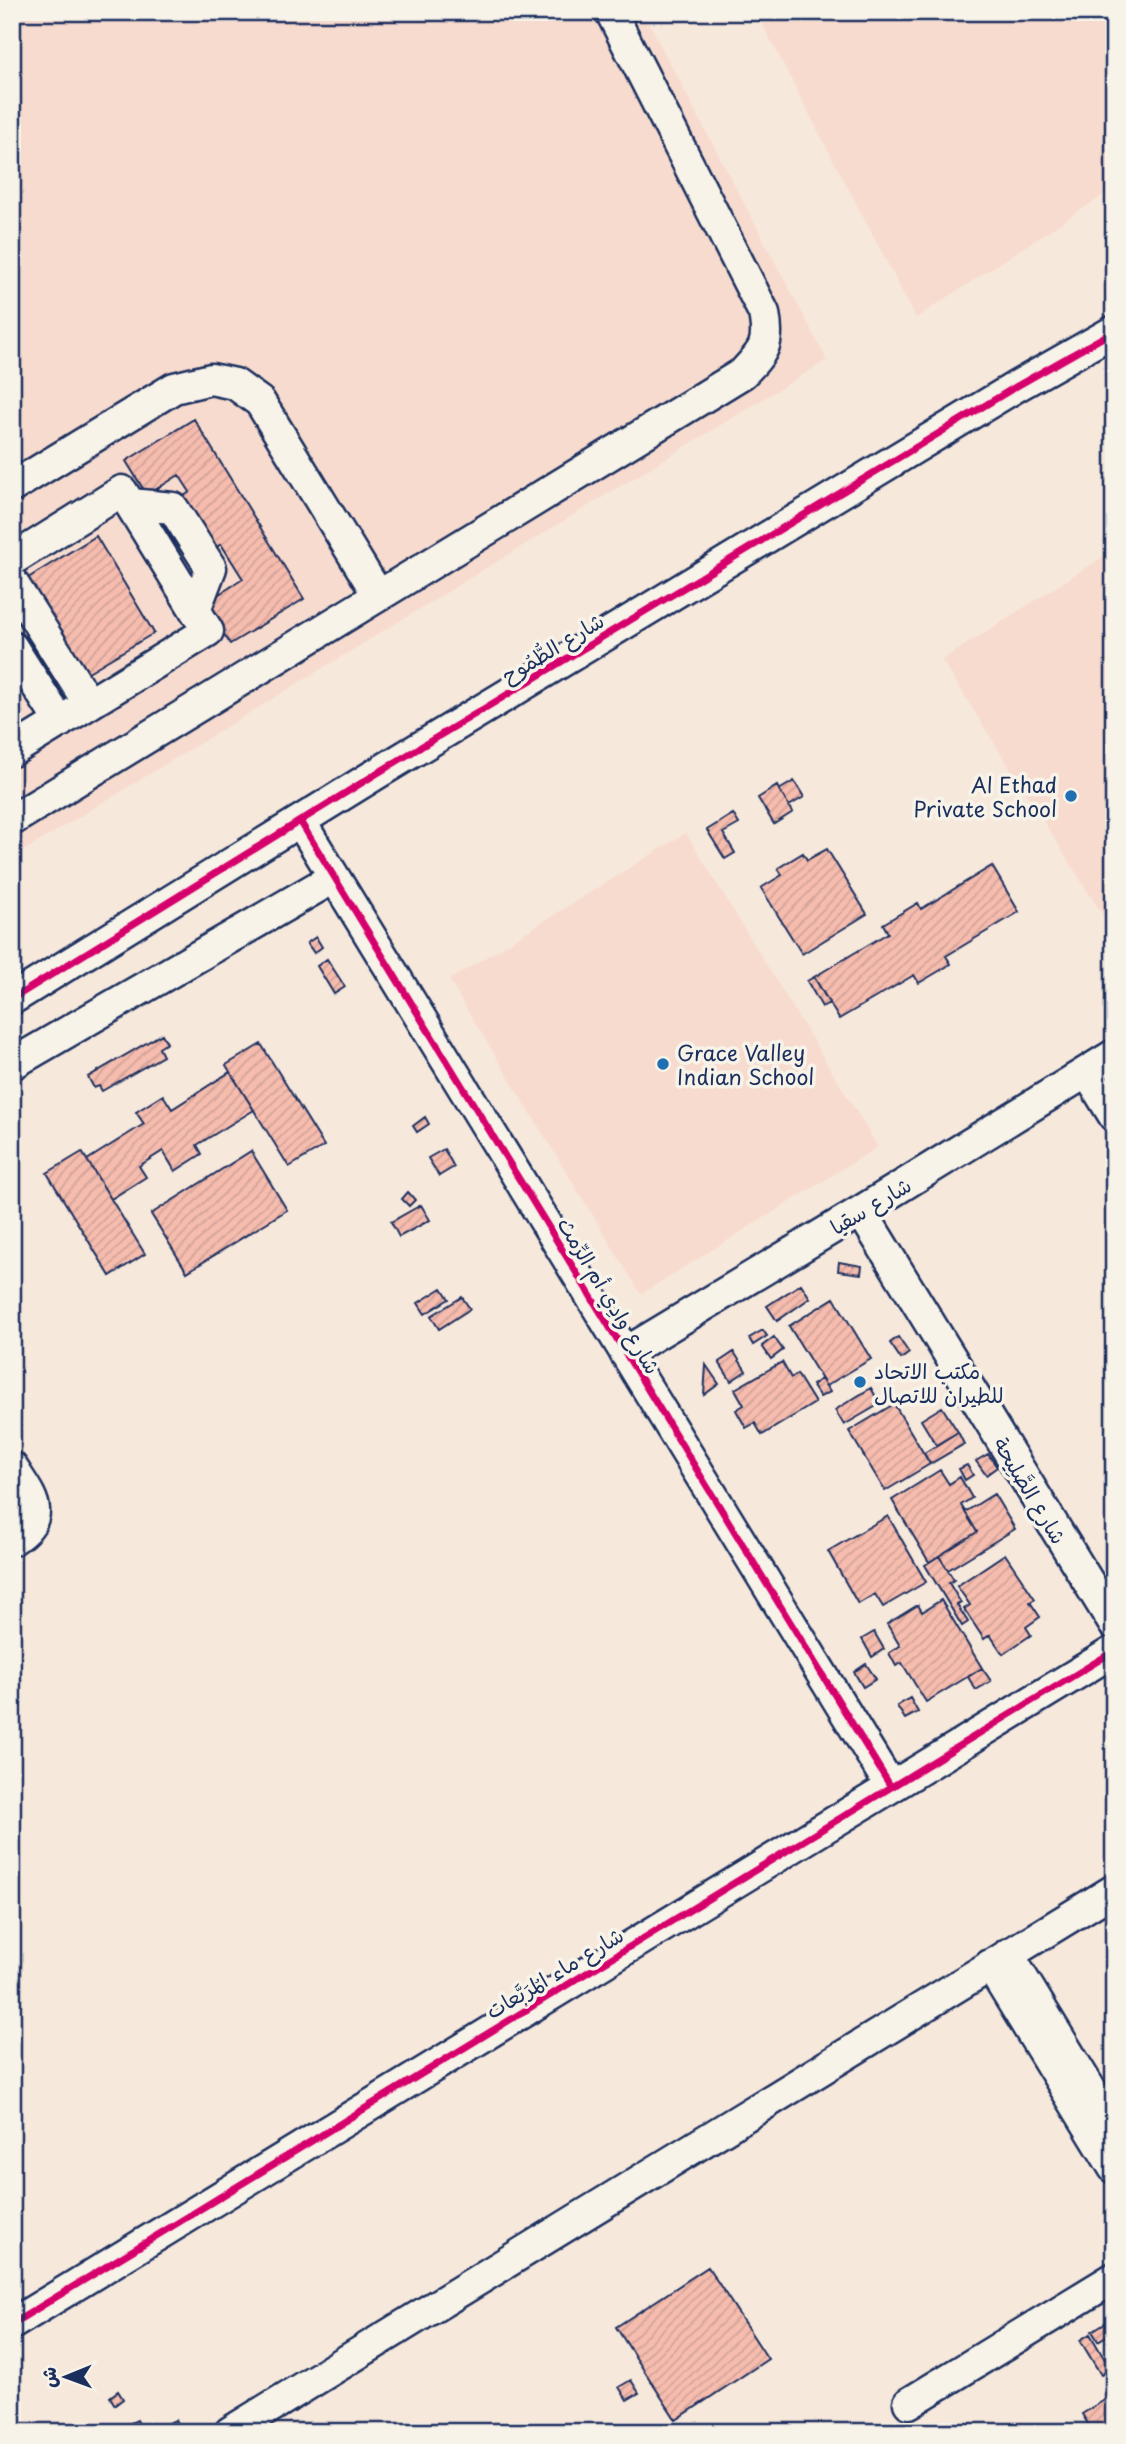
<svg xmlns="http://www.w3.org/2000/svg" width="1126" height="2444" font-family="'Playpen Sans','Playpen Sans Arabic',sans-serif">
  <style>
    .built { fill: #f7dbce }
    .building { fill: url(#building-hatch); stroke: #1b2f5e; stroke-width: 2 }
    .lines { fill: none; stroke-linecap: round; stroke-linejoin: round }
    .minor-casing { stroke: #1b2f5e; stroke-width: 35 }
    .minor { stroke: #f7f3e8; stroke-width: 30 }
    .cycleway-casing { stroke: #f7f3e8; stroke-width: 11 }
    .cycleway { stroke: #d6006c; stroke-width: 7 }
    .poi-dot { fill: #1f6fb2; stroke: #f7f3e8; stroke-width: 2.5 }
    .labels { text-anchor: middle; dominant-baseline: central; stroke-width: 7; stroke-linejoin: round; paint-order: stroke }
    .street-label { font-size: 21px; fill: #1b2f5e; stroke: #f7f3e8 }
    .poi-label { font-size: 21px; fill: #1b2f5e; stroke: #f7f3e8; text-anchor: start }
  </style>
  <defs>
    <pattern id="building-hatch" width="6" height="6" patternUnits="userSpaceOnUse" patternTransform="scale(1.75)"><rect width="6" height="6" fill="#f6bcae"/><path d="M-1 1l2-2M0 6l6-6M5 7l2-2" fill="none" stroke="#d2a298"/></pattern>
  </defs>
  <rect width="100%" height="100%" fill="#f7e8dc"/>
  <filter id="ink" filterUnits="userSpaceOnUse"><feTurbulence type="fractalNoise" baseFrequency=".0143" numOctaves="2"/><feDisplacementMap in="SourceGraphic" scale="14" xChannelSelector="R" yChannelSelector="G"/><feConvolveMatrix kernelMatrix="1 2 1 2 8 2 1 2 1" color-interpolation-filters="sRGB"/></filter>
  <g filter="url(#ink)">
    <path class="built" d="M12,12H643L827,360L12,858Z
      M756,12H1114V188L916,318Z
      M1114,550V933L942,660Z
      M686,833L878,1147L641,1294L449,980Z"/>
    <path class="building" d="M194,419L304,599L230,644L205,603L243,579L221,544L214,549L182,497L190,492L179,475L147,495L126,461Z
      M96,536L154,633L85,674L28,578Z
      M12,695L22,712L12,718Z
      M794,781L804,797L789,806L779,790Z
      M777,786L793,812L774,824L758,798Z
      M733,814L739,824L723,833L735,853L725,859L707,830Z
      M827,849L867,914L802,954L761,888L782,875L778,868L803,853L807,860Z
      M992,866L1019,912L946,956L951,964L919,983L914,975L839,1019L814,977L888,933L883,924L918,903L921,909Z
      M316,937L322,947L314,953L307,943Z
      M327,959L345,987L334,994L317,966Z
      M814,977L829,1003L822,1007L807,981Z
      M162,1034L167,1043L159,1048L163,1056L102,1091L99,1086L94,1088L88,1077Z
      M261,1044L324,1146L289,1167L226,1065Z
      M230,1072L254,1110L197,1145L202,1154L175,1171L163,1151L139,1166L146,1177L111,1199L87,1160L144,1124L136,1112L163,1095L172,1109Z
      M425,1117L429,1124L417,1132L413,1126Z
      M444,1149L454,1167L439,1176L428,1158Z
      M251,1151L287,1210L187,1272L151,1214Z
      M82,1152L145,1254L110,1276L47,1173Z
      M408,1192L415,1200L409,1206L402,1199Z
      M421,1205L430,1220L399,1237L391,1222Z
      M839,1262L862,1266L861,1274L838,1271Z
      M801,1284L810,1298L777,1321L767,1306Z
      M442,1288L449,1299L425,1314L418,1303Z
      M462,1297L470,1309L439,1329L431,1316Z
      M834,1298L871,1359L826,1386L789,1326Z
      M763,1330L767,1336L753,1345L749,1338Z
      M774,1337L783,1350L771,1359L762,1346Z
      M898,1337L909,1353L901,1359L890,1343Z
      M734,1352L746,1371L731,1381L719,1362Z
      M782,1362L791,1378L797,1374L815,1403L762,1435L755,1423L746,1428L736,1410L744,1405L735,1389Z
      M706,1365L719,1384L704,1395Z
      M821,1379L830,1392L820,1397L812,1385Z
      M871,1388L880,1404L844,1425L835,1410Z
      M894,1404L930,1464L885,1491L849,1431Z
      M942,1407L958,1432L936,1445L921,1420Z
      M958,1432L964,1444L930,1464L924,1453Z
      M988,1454L997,1467L986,1475L976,1461Z
      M967,1465L973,1475L965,1480L959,1469Z
      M940,1470L949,1484L960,1477L972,1498L961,1505L977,1532L929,1562L892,1500Z
      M994,1494L1015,1529L948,1570L939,1556L977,1532L965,1512Z
      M888,1516L926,1582L883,1607L875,1594L858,1604L828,1551Z
      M1005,1554L1035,1599L1030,1602L1040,1617L1026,1627L1031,1635L1003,1654L990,1635L984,1639L964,1609L970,1605L957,1586Z
      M939,1556L954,1580L949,1583L961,1603L957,1605L968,1622L962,1626L925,1565Z
      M941,1600L982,1668L926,1702L902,1663L896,1666L889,1653L900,1646L887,1624L918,1605L922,1612Z
      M874,1632L884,1649L872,1657L862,1639Z
      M866,1664L876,1679L863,1687L854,1672Z
      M982,1668L991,1681L976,1690L968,1677Z
      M910,1698L918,1712L905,1719L897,1706Z
      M708,2267L768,2359L676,2420L616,2327Z
      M1114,2317V2331L1098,2341L1092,2331Z
      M1090,2334L1111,2370L1101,2375L1080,2340Z
      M631,2380L639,2393L627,2400L619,2387Z
      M118,2391L123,2399L115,2405L110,2397Z
      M1114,2394V2432H1093L1082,2414Z
      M137,2420L142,2430L131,2432L127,2425Z
      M175,2420L181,2430L166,2432L163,2426Z
      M472,2427L488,2432H453L461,2428Z"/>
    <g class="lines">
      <defs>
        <path id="minor" d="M12,487L174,388L211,379L235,384L260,402L378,595
          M130,504L173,508L211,568L195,610
          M12,560L122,491L208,631L12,751
          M12,582L89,704
          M12,647L60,722
          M12,820L743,373C764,351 770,344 764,313L611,12
          M300,821L891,1787
          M12,999L376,774L1017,386L1114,331
          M12,1064L333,878
          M1087,1072L1114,1116
          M861,1211L1114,1624
          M625,1353L861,1211L1114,1055
          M12,1467C30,1497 51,1515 12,1540
          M1008,1954L1114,2128
          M990,1965L1114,2168
          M12,2324L1114,1651
          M909,2403L1114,2278
          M230,2432L1114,1890"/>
      </defs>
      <use href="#minor" class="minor-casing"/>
      <use href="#minor" class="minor"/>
      <defs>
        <path id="cycleway" d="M300,821L891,1787
          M12,999L376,774L1017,386L1114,331
          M12,2324L1114,1651"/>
      </defs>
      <use href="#cycleway" class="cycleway-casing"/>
      <use href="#cycleway" class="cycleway"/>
    </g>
  </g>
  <g class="poi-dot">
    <circle cx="1071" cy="796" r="7"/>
    <circle cx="663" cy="1064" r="7"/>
    <circle cx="860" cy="1382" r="7"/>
  </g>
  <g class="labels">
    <g class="street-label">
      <text transform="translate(552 647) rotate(-31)">شارع الطُّمُوح</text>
      <text transform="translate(870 1205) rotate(-31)">شارع سقيا</text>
      <text transform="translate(610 1295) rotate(59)">شارع وادِي أم الرِّمث</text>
      <text transform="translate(1031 1490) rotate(59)">شارع الصَّلِيحة</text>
      <text transform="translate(554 1972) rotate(-31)">شارع ماء المُرَبَّعات</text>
    </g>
    <g class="poi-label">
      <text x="1057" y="784" text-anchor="end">Al Ethad<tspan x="1057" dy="24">Private School</tspan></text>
      <text x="677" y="1052">Grace Valley<tspan x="677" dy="24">Indian School</tspan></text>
      <text x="874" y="1370">مكتب الاتحاد<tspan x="874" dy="24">للطيران للاتصال</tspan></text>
    </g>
  </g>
  <rect width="1126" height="2444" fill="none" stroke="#f7f3e8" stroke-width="42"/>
  <rect x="21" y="21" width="1084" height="2402" fill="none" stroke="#1b2f5e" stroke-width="2.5" filter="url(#ink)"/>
  <g transform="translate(66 2377) rotate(269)" stroke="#f7f3e8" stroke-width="5" paint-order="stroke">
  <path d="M0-5L12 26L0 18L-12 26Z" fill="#1b2f5e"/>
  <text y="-10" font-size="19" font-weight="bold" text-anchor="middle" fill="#1b2f5e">ش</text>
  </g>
</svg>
